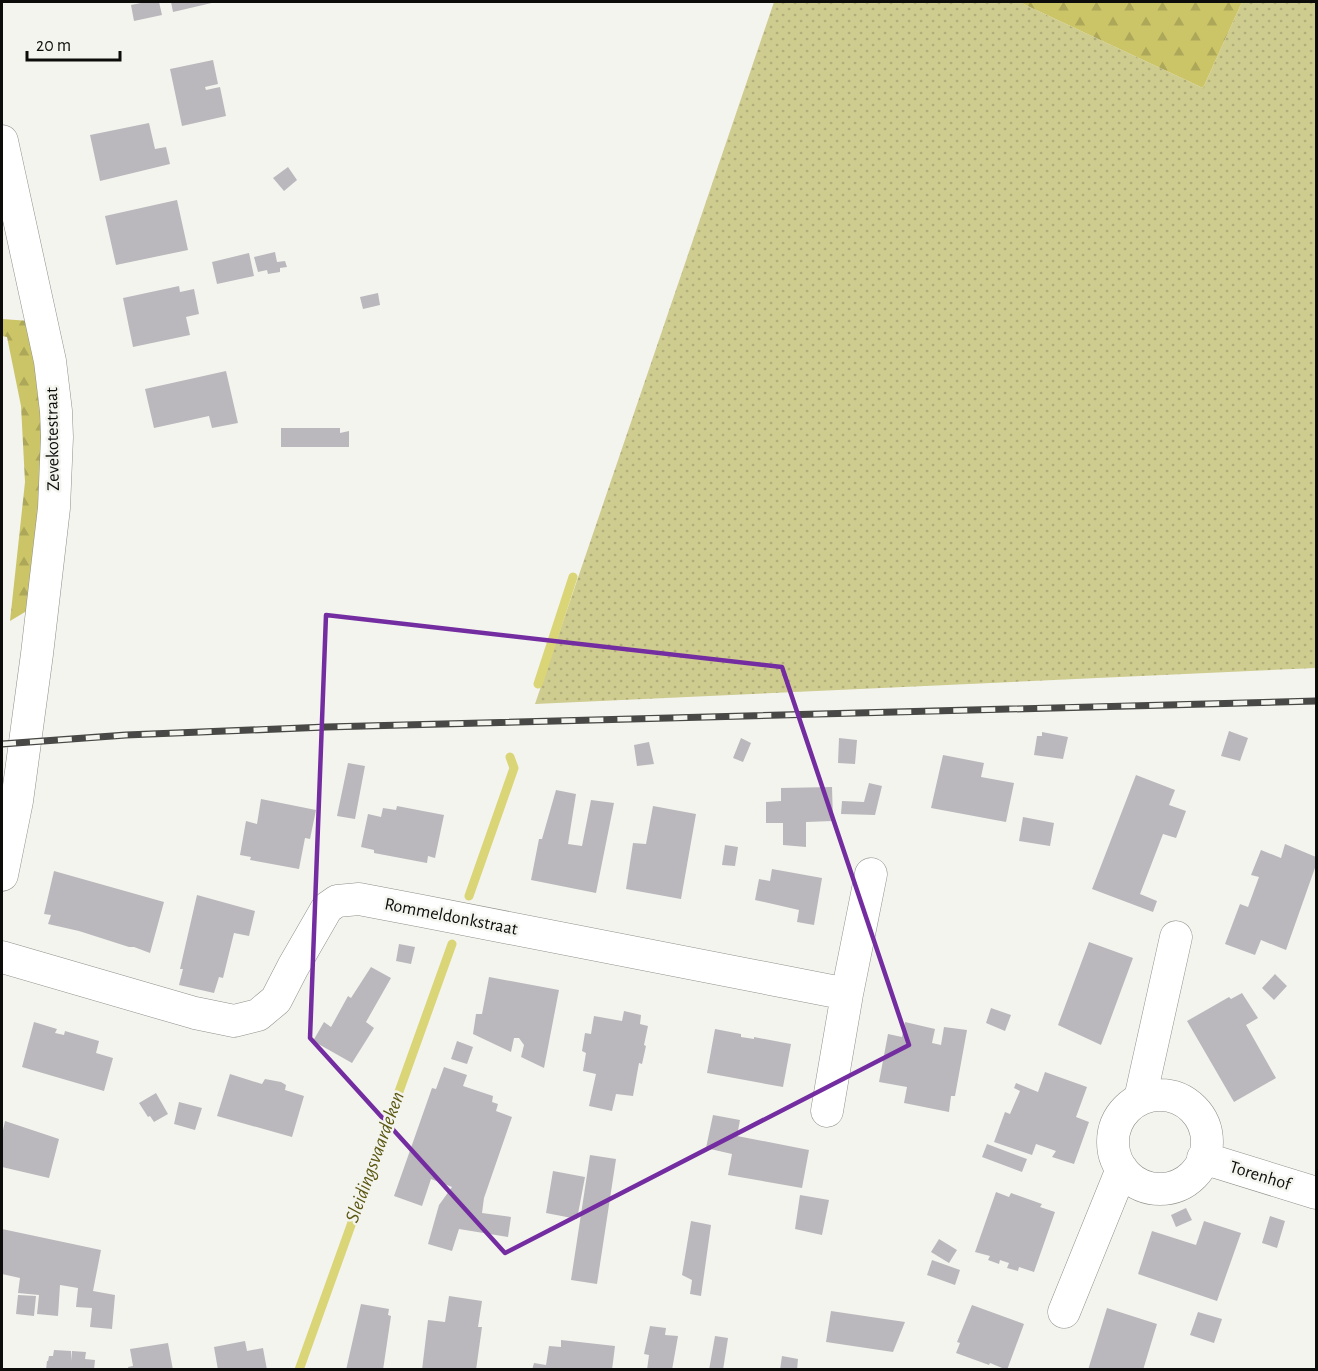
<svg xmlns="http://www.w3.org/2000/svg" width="1318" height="1371" font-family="'Alegreya Sans',sans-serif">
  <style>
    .grass { fill: url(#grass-dots) }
    .forest { fill: url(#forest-firs) }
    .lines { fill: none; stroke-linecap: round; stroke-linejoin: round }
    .stream { stroke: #dad577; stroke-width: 9 }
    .building { fill: #bab8bc }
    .minor-casing { stroke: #8f8f8b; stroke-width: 33 }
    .minor { stroke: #fff; stroke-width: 32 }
    .rail-casing { stroke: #484846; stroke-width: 7 }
    .rail { stroke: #f4f4ef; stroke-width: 4.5; stroke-dasharray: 14; stroke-linecap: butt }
    .marked { fill: none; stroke: #742da1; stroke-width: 4.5; stroke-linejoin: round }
    .labels { text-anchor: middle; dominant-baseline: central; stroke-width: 5; stroke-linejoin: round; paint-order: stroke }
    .street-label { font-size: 18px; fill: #0c0c0b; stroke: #f4f4ef }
    .water-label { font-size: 20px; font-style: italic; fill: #5c5812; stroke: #f4f4ef }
  </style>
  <defs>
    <pattern id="grass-dots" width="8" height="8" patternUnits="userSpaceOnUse" patternTransform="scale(1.5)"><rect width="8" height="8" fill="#cfcc90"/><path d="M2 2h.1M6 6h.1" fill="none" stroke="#b1ae7b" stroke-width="1.8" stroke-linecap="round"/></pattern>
    <pattern id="forest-firs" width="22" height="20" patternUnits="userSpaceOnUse" patternTransform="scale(1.5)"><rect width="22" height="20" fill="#cbc568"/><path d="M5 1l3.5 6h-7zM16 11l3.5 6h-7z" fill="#ada859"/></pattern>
  </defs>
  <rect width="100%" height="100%" fill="#f4f4ef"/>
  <path class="grass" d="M774,2H1019L1203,88L1242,2H1316V668L535,704Z"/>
  <path class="forest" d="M1019,2H1242L1203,88Z
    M2,319L30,321L47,427L30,609L10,621L25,482L21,406L7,337L2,336Z"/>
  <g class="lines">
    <path class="stream" d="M538,684L573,577
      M469,896L514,768L510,757
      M299,1370L452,944"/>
  </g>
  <path class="building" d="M146,2H159L162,15L134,21L131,5Z
    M171,2H216L173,12Z
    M213,60L218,84L205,87L206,90L220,87L226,116L182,126L170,69Z
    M149,123L155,149L166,147L170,164L100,181L90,135Z
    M288,167L297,180L284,191L273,178Z
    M177,200L188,250L116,265L105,216Z
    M275,252L277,262L285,261L287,267L280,268V272L268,274L267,270L258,272L254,257Z
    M249,253L254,276L217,284L212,262Z
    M179,286L180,292L194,289L199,314L186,317L190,335L133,347L123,298Z
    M378,293L380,305L363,309L360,297Z
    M226,371L238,423L212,428L209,416L154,428L145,389Z
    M281,428H340V433L349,431V447H281Z
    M1229,731L1248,738L1240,761L1221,756Z
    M1042,732L1068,737L1063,759L1034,755L1037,736H1042Z
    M741,738L751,743L743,762L733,758Z
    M839,738L857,740L855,764L838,763Z
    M649,742L654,764L637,766L634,745Z
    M943,755L984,763L981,777L1014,783L1006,822L931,808Z
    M348,763L365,766L355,819L337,816Z
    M1136,775L1175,790L1169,805L1186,811L1176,838L1163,834L1140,894L1157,901L1153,912L1092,889Z
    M869,783L882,786L875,815L841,814L842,801L864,802Z
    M832,787L833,821L806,822V847L783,845V823H766V802L781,801V788Z
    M556,790L576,794L568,844L582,846L591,800L614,803L596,893L531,880L539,839H542Z
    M261,799L316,810L310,839L305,838L299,869L250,860L251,857L240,855L246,821L257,824Z
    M397,806L444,815L435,858L428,856L427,863L374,853V850L361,847L368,814L381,817L383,808L396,810Z
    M653,806L696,814L681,899L626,889L633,843L646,844Z
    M1023,817L1054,823L1050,846L1019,841Z
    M1285,844L1316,857V865L1286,950L1261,940L1255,955L1225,944L1240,904L1248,907L1259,877L1251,875L1261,850L1281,858Z
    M725,845L738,847L735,866L722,865Z
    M772,869L822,878L814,925L797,922L799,910L755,900L759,879L770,881Z
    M54,871L164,902L150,953L134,947H129L79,931L48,924L51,915L44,914Z
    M197,895L255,911L249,936L234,933L223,978L219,977L214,993L179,985L183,969H180Z
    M1089,942L1133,958L1101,1045L1058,1025Z
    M399,944L415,947L411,964L396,961Z
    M371,967L391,978L366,1022L374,1028L352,1063L313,1041L324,1022L331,1027L348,996L351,998Z
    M1275,974L1287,986L1274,1000L1262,988Z
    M489,977L559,990L544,1068L521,1057L524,1045L519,1038H514L511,1052L473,1034L476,1014H482Z
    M1242,993L1258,1018L1246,1025L1276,1078L1234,1102L1187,1021L1229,997L1231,999Z
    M991,1008L1011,1015L1005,1031L986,1023Z
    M624,1011L641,1015L640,1024L648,1026L644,1045L646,1046L642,1064L639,1063L633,1096L616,1094L612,1111L589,1106L596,1074L583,1071L586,1053L582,1051L585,1033L591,1034L594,1016L622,1021Z
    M34,1022L57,1029L55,1033L64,1035L65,1031L99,1041L96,1053L113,1058L104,1091L22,1067Z
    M905,1022L935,1029L932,1043L941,1045L944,1027L967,1030L955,1096H951L949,1112L904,1103L907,1087L879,1082L888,1034L902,1037Z
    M715,1029L741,1034V1037L754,1039V1037L791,1044L783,1087L707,1073Z
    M457,1041L473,1047L467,1064L451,1059Z
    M444,1067L467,1075L463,1086L493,1096L492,1102L498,1104L496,1111L512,1117L484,1198L482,1213L511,1217L508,1237L459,1229L452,1251L428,1244L439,1205L452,1187L431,1179L422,1206L394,1196L432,1088L436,1089Z
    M1045,1072L1087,1087L1076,1117L1089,1122L1074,1164L1052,1157L1056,1151L1036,1144L1032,1155L994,1142L1005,1112L1010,1114L1020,1091L1014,1088L1016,1083L1038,1092Z
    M230,1074L262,1084L265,1079L281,1082L286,1085L285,1090L304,1096L292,1137L217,1116Z
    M156,1093L168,1114L154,1122L150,1116L148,1117L139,1103Z
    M179,1102L202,1108L195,1130L174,1124Z
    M713,1115L740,1120L737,1136L809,1150L802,1188L728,1175L732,1154L706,1148Z
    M5,1121L59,1139L49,1178L2,1167V1135Z
    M987,1144L1027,1159L1022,1172L982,1157Z
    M590,1155L616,1159L597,1284L571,1280Z
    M553,1171L585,1177L577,1219L546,1213Z
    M996,1192L1009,1197L1011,1193L1042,1204L1040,1207L1055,1212L1034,1272L1019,1267L1018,1271L1007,1268L1009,1263L1000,1260L999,1264L988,1260L990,1256L975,1252Z
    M800,1195L829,1200L822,1235L795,1229Z
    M1186,1208L1192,1220L1176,1227L1171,1215Z
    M1270,1216L1285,1221L1277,1248L1262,1243Z
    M691,1221L711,1225L701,1296L690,1294L692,1280L682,1275Z
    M1204,1221L1241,1233L1217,1301L1138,1274L1152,1231L1196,1245Z
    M2,1229L101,1250L93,1291L115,1295L112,1329L90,1327L92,1308L76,1307L78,1288L60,1285L58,1316L37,1314L39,1295L18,1293L20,1278L2,1274Z
    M939,1239L957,1250L949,1263L931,1252Z
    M932,1260L960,1270L955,1285L927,1275Z
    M18,1295L36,1296L34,1316L16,1314Z
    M449,1296L482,1301L478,1327H482L476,1370H422L428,1320L445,1322Z
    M361,1304L389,1309L388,1315L391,1316L383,1370H346Z
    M972,1305L1024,1324L1007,1370L990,1363L989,1365L956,1353L960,1343L957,1342Z
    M1107,1308L1157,1324L1143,1370H1088Z
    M831,1311L905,1322L893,1352L826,1342Z
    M1198,1312L1222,1319L1214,1343L1190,1335Z
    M650,1326L666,1328L665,1335L678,1336L672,1370H647L649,1355L644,1354Z
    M715,1336L728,1338L723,1370H709Z
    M561,1340L615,1346L612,1370H532L534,1363L546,1365L549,1346L561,1347Z
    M245,1341L247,1351L263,1348L267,1370H218L214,1347Z
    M168,1343L173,1370H129L128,1367L133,1366L130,1349Z
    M54,1350L71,1351V1361L72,1351L86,1352L85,1359L95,1360L94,1370H46L47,1361H48L49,1356H53Z
    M782,1356L798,1359L797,1370H780Z"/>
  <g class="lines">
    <defs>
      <path id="minor" d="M2,141L50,361L56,411L57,437L54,508L37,654L17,801L2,875
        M2,957L195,1013L234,1021L258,1015L276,1000L293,967L327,908L337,901L359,899L422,911L847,994L827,1111
        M847,994L871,874
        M1113 1142a47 47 0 1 1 94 0a47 47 0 1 1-94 0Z
        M1140,1099L1176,937
        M1203,1158L1316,1193
        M1064,1312L1122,1169"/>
    </defs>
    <use href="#minor" class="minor-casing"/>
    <use href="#minor" class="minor"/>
    <defs>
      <path id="rail" d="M2,744L126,735L326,727L1316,701"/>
    </defs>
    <use href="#rail" class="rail-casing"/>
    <use href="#rail" class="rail"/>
  </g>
  <path class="marked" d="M326,615L782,667L909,1045L505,1253L310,1038Z"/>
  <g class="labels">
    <g class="street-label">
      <text transform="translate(53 439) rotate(-91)">Zevekotestraat</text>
      <text transform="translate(451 917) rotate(11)">Rommeldonkstraat</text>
      <text transform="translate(1260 1176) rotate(17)">Torenhof</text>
    </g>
    <g class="water-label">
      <text transform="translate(375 1157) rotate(-70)">Sleidingsvaardeken</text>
    </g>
  </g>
  <rect width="1318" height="1371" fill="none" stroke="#0c0c0b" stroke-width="6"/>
  <path d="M27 51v9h93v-9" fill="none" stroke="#0c0c0b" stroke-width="3"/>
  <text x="36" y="51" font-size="18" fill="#0c0c0b" stroke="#f4f4ef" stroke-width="4.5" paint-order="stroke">20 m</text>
</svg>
